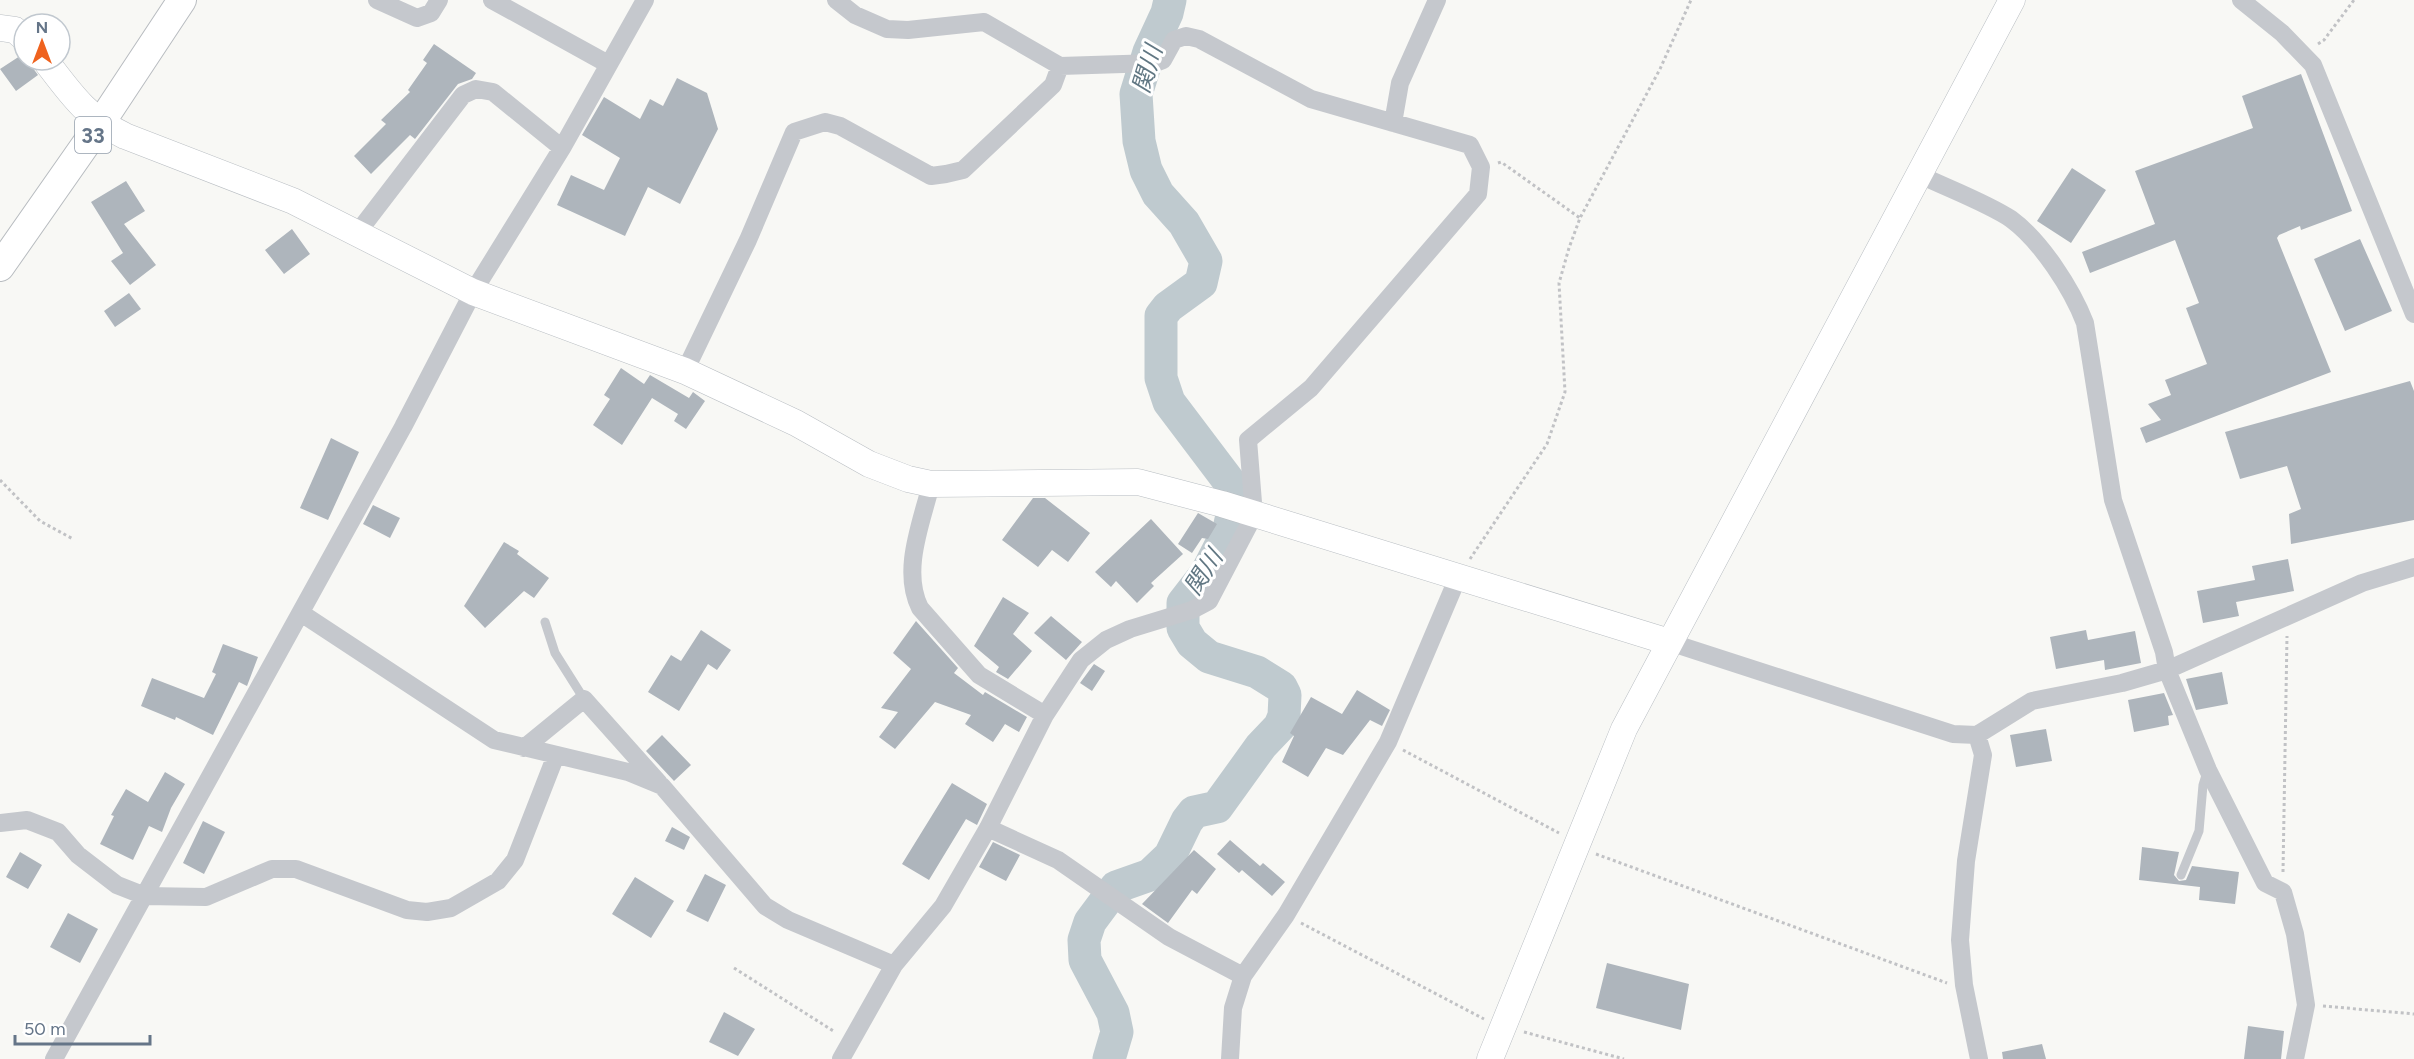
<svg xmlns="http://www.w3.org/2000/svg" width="2414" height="1059" font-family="Figtree,'Noto Sans JP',sans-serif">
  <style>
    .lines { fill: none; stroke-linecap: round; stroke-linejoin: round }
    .river { stroke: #bfcacf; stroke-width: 33 }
    .building { fill: #aeb5bc }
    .secondary-casing { stroke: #b9bec3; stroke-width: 27 }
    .primary-casing { stroke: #b8bcc0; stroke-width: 30 }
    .path { stroke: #c1c2c5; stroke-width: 3; stroke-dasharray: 3 3; stroke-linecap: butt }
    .lane { stroke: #c5c8cd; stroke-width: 9 }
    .street { stroke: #c5c8cd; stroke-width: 18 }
    .secondary { stroke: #fff; stroke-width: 26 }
    .primary { stroke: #fff; stroke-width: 28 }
    .labels { text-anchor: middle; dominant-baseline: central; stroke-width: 6; stroke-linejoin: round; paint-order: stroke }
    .shield { fill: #fff; stroke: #939eac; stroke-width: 1.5 }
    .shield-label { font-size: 21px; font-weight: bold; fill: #657588 }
    .water-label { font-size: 24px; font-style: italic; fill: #617783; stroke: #fff }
  </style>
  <rect width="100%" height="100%" fill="#f8f8f5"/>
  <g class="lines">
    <path class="river" d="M1109,1059L1117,1032L1113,1013L1085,960L1084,940L1090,922L1116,887L1150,875L1170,856L1187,821L1194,812L1217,807L1261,746L1280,726L1284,716L1285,695L1281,687L1257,672L1209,657L1192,643L1183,628V603L1207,572L1229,529L1237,492L1169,402L1161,378V316L1168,307L1201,283L1206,261L1184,223L1158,194L1146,170L1139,141L1136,94L1149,52L1167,13L1170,0"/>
  </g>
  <path class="building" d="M434,44L476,73L472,79L458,84L415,139L410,135L371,174L354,156L386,124L381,120L410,92L408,90L427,63L423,60Z
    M23,54L24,60H27L38,75L16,91L0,69Z
    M2301,74L2352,211L2301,230L2300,226L2279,235L2277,238L2331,372L2146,443L2140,428L2161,420L2148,404L2171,395L2165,380L2207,364L2186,308L2199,303L2175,240L2090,273L2082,252L2155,224L2135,171L2253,128L2242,96Z
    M677,78L707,93L718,129L680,204L648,187L625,236L557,205L571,175L604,190L620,158L582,135L604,97L640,119L650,99L663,106Z
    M2072,168L2106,190L2071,243L2037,221Z
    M126,181L145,211L124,224L156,265L130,285L111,261L123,253L91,202Z
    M292,229L310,254L284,274L265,250Z
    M2360,239L2392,311L2345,331L2314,259Z
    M129,293L141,309L115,327L104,311Z
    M621,368L644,384L650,375L689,398L693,392L705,401L686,429L674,421L678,414L652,398L622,445L593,425L610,399L604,395Z
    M2410,381L2414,391V520L2291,544L2289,514L2301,509L2287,466L2240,479L2225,432Z
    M331,438L359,452L328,520L300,508Z
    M1033,498H1045L1090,533L1068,562L1052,550L1038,567L1002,540Z
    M373,505L400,518L390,538L363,524Z
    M1198,513L1217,524L1208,539L1202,538L1192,553L1178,544Z
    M1151,519L1183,554L1151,583L1154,586L1137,603L1116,581L1111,587L1095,572Z
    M504,542L519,551L517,554L549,578L534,598L524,591L485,628L464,606Z
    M2288,559L2294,591L2236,602L2239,616L2203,623L2197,591L2255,580L2252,566Z
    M1003,597L1029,613L1013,634L1032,651L1008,679L996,672L999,667L974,646Z
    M1051,616L1082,642L1066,660L1034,633Z
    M916,621L958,668L954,673L983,695L985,692L1027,717L1019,732L1005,724L993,742L965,724L971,715L935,702L895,749L879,737L898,712L881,708L911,669L893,653Z
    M701,630L731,650L717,670L708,664L679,711L648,692L671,655L681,661Z
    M2086,630L2088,640L2135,631L2141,663L2105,670L2104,660L2056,669L2050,637Z
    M223,644L258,657L247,686L239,682L213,735L176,717L175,720L141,706L152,678L204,698L216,674L212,672Z
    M1094,664L1105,671L1092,691L1080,683Z
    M2222,672L2228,704L2196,710L2186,679Z
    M1357,690L1390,710L1382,726L1370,720L1343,755L1326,748L1308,777L1282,762L1294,736L1290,733L1311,697L1342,714Z
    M2164,693L2173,715L2168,716L2169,725L2134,732L2128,700Z
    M2046,729L2052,761L2016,767L2010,735Z
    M662,735L691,765L674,781L646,751Z
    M165,772L185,784L171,808L162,832L149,826L133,860L100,844L114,816L111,815L126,789L148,802Z
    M952,783L987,804L977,825L966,819L929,880L902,864Z
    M203,821L225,832L204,874L183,863Z
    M672,827L690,837L684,850L665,841Z
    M1230,840L1260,866L1263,863L1285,882L1272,896L1242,870L1239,873L1217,854Z
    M993,842L1020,855L1006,881L979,867Z
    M2142,847L2179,852L2174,875L2179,881L2186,880L2192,866L2239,872L2235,904L2199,900L2200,887L2139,880Z
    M1194,850L1216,869L1197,894L1192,890L1168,923L1142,904Z
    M20,852L42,865L28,889L6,877Z
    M705,874L726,885L708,922L686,911Z
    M635,877L674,901L651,938L612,914Z
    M68,913L98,929L80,963L50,947Z
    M1607,963L1689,984L1681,1030L1596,1008Z
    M724,1012L755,1029L738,1056L709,1042Z
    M2248,1026L2284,1031L2281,1059H2244Z
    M2042,1044L2046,1059H2003L2002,1052Z"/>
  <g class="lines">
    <defs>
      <path id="secondary" d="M0,28L15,30L24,38
        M45,60C71,94 86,117 125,136L293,201L473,292L685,371L796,423L869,464L908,479L931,484L1138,482L1222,504L1669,642
        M1490,1059L1624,729L2012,0"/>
      <path id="primary" d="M0,267L100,124L182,0"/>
    </defs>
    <use href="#secondary" class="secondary-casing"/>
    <use href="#primary" class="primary-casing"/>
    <path class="path" d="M2318,44L2324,40L2354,0
      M1498,163L1501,162L1580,218
      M0,480L40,521L73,539
      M1470,559L1547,444L1565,392L1559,283L1569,248L1580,218L1660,69L1691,0
      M1403,750L1559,833
      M1596,854L1947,983
      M2283,872L2287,636
      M1301,923L1484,1019
      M734,968L835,1032
      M2323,1006L2414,1014
      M1524,1032L1624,1059"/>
    <path class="lane" d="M545,622L555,653L584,699
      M2181,875L2199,831L2203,785L2207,772"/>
    <path class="street" d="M377,0L417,18L431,13L439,0
      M492,0L608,64
      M836,0L855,15L887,29L908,30L984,22L1060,66L1155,63L1163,60L1174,40L1186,36L1199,39L1311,99L1470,145L1481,167L1478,194L1311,388L1248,440L1254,515L1209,601L1192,610L1130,629L1106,640L1081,660L1045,715L988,828L943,906L894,965L841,1059
      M2241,0L2282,33L2313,65L2414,314
      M1393,123L1400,83L1437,0
      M1920,175C1947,188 1987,203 2011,219C2041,241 2072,289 2085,323L2113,500L2164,652L2167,670L2208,770L2265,883L2283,892L2295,934L2306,1005L2295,1059
      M358,232L463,95L476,89L493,92L562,148
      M685,371L748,240L794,132L825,122L840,126L931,176L946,174L963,170L1053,85L1060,66
      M931,484C922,522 901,570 920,608L979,675L1045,715
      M301,613L494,740L628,772L662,786L765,906L788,920L894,965
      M1669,642L1953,734L1977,735L2032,701L2122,683L2167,670L2362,583L2414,567
      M1977,735L1983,755L1966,861L1960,940L1964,985L1979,1059
      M524,748L584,699L659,783
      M0,823L27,820L58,832L78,855L117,885L145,896L206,897L272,869H296L407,910L427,912L451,908L498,881L515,860L556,755
      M988,828L1058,860L1169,937L1243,976
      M54,1059L403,427L473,292L562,148L645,0
      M1230,1059L1233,1008L1243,976L1286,915L1388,742L1458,577"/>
    <use href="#secondary" class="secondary"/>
    <use href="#primary" class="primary"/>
  </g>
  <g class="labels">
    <rect class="shield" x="75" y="117" width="36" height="36" rx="4.5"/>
    <g class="shield-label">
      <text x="93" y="135">33</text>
    </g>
    <g class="water-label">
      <text transform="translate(1147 69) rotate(-73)">関川</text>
      <text transform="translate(1203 572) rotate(-57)">関川</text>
    </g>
  </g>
  <g transform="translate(42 42)"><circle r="28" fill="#ffffff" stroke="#c1c8cf" stroke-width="1.5"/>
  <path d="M0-4.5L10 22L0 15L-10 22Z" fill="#ef621e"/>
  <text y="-9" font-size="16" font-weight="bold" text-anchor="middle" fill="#657588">N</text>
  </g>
  <path d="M15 1035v9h135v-9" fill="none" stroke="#657588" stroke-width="3"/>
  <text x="24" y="1035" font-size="18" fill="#657588" stroke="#ffffff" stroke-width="4.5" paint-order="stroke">50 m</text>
</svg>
